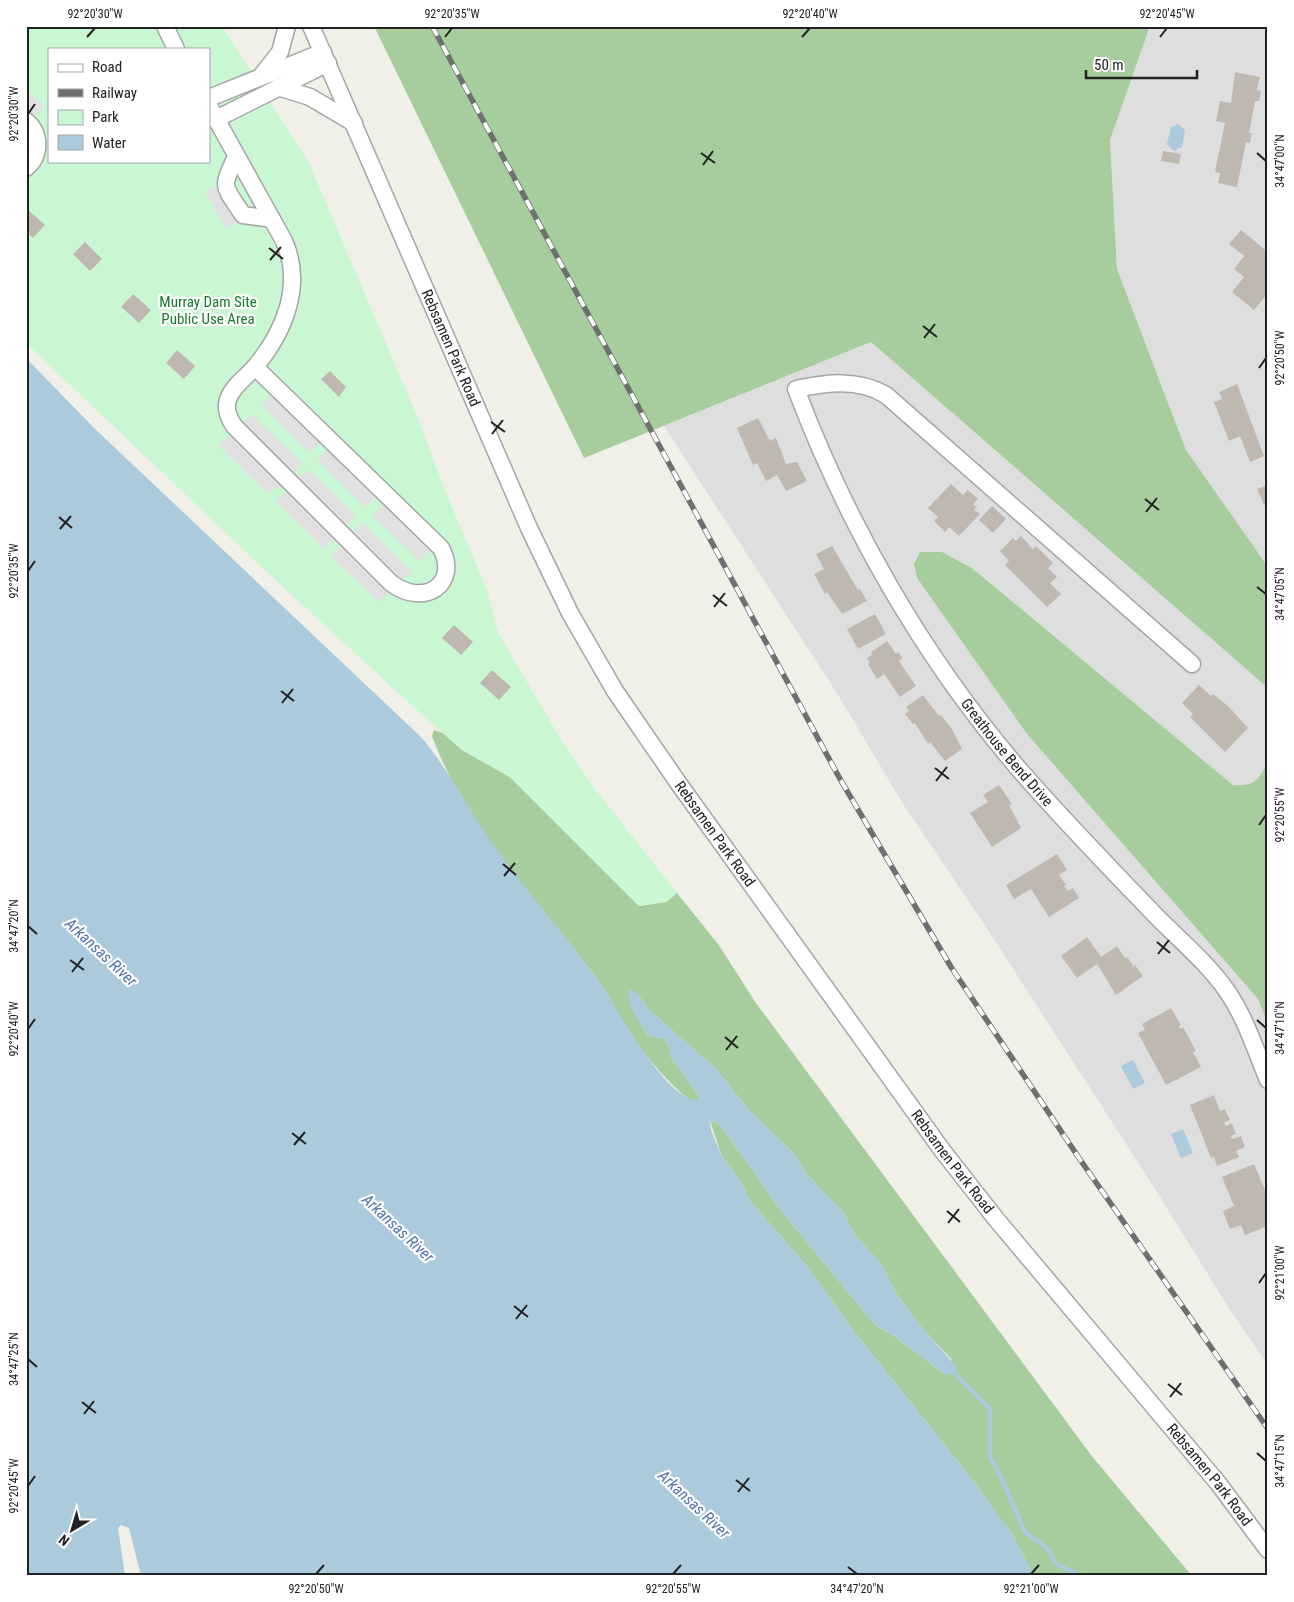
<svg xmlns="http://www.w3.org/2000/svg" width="1294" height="1602" font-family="'Roboto Condensed',sans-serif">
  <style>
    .residential { fill: #dfdede }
    .forest { fill: #a7cd9f }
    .park { fill: #c9f7d3; fill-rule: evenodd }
    .parking { fill: #e1e1e1 }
    .water { fill: #abcadb }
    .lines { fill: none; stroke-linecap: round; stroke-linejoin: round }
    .stream { stroke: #abcadb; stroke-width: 4.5 }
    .building { fill: #beb8b1 }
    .minor-casing { stroke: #a5a5a5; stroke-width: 19 }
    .minor { stroke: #fff; stroke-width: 16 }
    .rail-casing { stroke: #6f6f6f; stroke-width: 5.5 }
    .rail { stroke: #fff; stroke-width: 4; stroke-dasharray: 11; stroke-linecap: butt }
    .ticks { fill: none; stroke: #212121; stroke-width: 2 }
    .labels { text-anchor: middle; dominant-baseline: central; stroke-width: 4.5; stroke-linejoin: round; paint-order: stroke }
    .park-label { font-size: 15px; fill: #137b29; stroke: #fff }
    .street-label { font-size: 15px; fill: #212121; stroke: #fff }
    .water-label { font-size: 16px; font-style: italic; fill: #5273ac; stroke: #fff }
    .neatline { fill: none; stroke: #212121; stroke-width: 2 }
    .ticks-label { font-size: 12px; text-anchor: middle; fill: #212121 }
  </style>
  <rect width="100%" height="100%" fill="#f0efe8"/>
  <path class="residential" d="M1150,26H1268V568L1186,450L1117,269L1110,140Z
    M871,342L1268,688V762L1258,780L1245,786L1233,785L972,568L917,578L1027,734L1258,999L1268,1024V1365L1230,1310L1152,1184L984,924L903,804L840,698L664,426Z"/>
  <path class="forest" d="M374,26H1150L1110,140L1117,269L1186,450L1268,567V688L871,342L584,458Z
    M920,552H942L972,568L1233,785C1255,787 1258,780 1268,762V1024L1258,999L1027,734L917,578L914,564Z
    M434,730L443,733L462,750L510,777L639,906L666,902L677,893L718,944L756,1003L1091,1455L1192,1576H1034L1013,1536L974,1482L849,1325L811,1271L750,1201L740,1180L722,1157L710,1121L716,1122L721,1126L782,1212L876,1326L890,1333L946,1375L952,1360L921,1327L895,1292L882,1265L854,1234L843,1212L806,1174L795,1155L748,1109L717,1070L648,1009L637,993C633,1015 636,1017 648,1035L664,1039L668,1044L672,1059L698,1094V1100H689C663,1078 641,1051 623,1022C615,1008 607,993 598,980C540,901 466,829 432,736Z"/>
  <path class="park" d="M26,26H222L309,163L419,421L444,488L487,590L498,633L562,741L595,789L677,893L666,902L639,906L510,777L462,750L419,712L269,574L26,343ZM49,49H209V161H49Z"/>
  <path class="parking" d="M26,90L45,106L26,125Z
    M231,178L252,215L226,228L205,192Z
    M282,384L439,541L420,561L372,515L381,507V500L374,499L365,507L317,460L327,450L323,444H318L310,453L261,405Z
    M252,415L302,463L296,469V475H302L309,470L356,516L347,525L349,530L353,531L363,523L412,571L378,602L330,556L339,548L340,543L334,540L324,549L275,501L285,493L284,487H277L268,494L218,445Z"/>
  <path class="water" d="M1178,124L1185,130L1182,147L1174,151L1167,144L1171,127Z
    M26,358L94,428L421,737C448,769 467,807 491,841C524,889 563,933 598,980C616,1005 665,1101 698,1100V1094L672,1059L668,1044L664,1039L648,1035C639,1022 626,1005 629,989L637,993L648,1009L717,1070L748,1109L795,1155L806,1174L843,1212L854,1234L882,1265L895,1292L921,1327L956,1366V1372L946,1375L890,1333L876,1326L782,1212L721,1126L716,1122L710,1121L711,1130L722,1157L740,1180L750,1201L811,1271L849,1325L974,1482L1013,1536L1034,1576H141L129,1528L121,1525L118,1528L125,1576H26Z
    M1133,1060L1145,1083L1133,1089L1121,1066Z
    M1183,1129L1193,1153L1181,1158L1171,1134Z"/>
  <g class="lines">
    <path class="stream" d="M951,1370L990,1409V1457L1004,1483L1025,1532L1048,1549L1056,1564L1082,1576"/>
  </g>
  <path class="building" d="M1235,72L1260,77L1257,90L1261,91L1259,101H1255L1249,133H1252L1250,143L1246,142L1237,187L1218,183L1220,173L1215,172L1225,123L1216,121L1220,101L1231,103Z
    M1163,151L1181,154L1179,164L1161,161Z
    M26,208L45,225L33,238L26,231Z
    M1241,230L1268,252V293L1254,310L1232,292L1244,277L1234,269L1244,256L1229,244Z
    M85,242L102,259L90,271L73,254Z
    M133,294L151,310L139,323L121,307Z
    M177,350L195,366L184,379L166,363Z
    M330,371L346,387L339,397L321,379Z
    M1237,384L1264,456L1250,462L1240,436L1229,441L1214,402L1222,399L1219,392Z
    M758,418L770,441L776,438L786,464L797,462L807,481L786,491L777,475L766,481L757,463L753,465L737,428Z
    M951,484L963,495L968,490L978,499L973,504L977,507L974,510L980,514L959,536L949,527L945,532L934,521L938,517L928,508Z
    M1268,485V504L1264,505L1257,489Z
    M992,506L1006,519L993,533L979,520Z
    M1021,536L1033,549L1036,546L1053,563L1048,568L1057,577L1050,583L1061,594L1047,607L1005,565L1009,561L1000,551L1013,538L1016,541Z
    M832,546L858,590L860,589L867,601L842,614L827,592L825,594L814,574L824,569L816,554Z
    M875,614L886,634L858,649L847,629Z
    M454,625L473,642L461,655L442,638Z
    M887,641L896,654L898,652L903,658L899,661L916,686L900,697L884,674L877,679L868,664L870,663L867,658L873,654L871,652Z
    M492,670L511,687L499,700L480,683Z
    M1199,685L1211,696L1213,694L1228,706L1248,728L1225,752L1190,717L1193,714L1182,703Z
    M923,695L939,716L941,715L952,729L962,749L945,761L930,742L928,744L915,723L913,724L905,714L909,711L906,707Z
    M999,785L1012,804L1009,805L1021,828L992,847L970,813L988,802L983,795Z
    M1057,854L1067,870L1059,875L1066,885L1064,886L1068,891L1073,888L1079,898L1049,917L1031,889L1014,899L1006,885Z
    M1087,937L1101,957L1117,946L1125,958L1127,957L1133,965L1131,968L1135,965L1143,976L1116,995L1097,964L1077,978L1061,956Z
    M1171,1008L1181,1025L1179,1026L1180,1029L1183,1027L1196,1051L1193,1052L1201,1067L1166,1085L1138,1033L1145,1030L1142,1024Z
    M1214,1095L1220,1111L1225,1109L1230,1120L1224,1122L1226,1126L1232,1123L1236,1134L1231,1136L1232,1139L1241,1136L1245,1147L1236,1151L1239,1157L1217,1166L1214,1157L1211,1158L1190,1105Z
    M1254,1164L1265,1190L1268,1189V1226L1245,1235L1241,1225L1230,1229L1223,1211L1234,1206L1222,1177Z"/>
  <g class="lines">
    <defs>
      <g id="minor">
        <path d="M165,26L176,49"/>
        <path id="s1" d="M311,26L529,528L570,613L615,691L679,784L942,1150L996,1219L1218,1483L1268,1550"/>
        <path d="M262,75L280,52L287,26"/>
        <path d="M278,87L310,97L354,123"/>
        <path d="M209,98L323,52"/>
        <path d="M209,106L284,241C304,285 284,333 254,368C245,378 229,389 227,404C226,412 230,420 234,426L391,583C424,608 460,584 441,548L255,367"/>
        <path d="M216,119L328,63"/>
        <path d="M26,121C41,133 41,156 26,168"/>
        <path d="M236,157C220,190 224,185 243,215L272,219"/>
        <path id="s2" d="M1192,664L886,395C857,378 827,383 796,389C848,526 923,657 1018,768C1063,820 1110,868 1157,917C1180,940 1209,965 1227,991C1245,1017 1256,1051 1268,1080"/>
      </g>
    </defs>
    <use href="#minor" class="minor-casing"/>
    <use href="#minor" class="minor"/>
    <defs>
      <path id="rail" d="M432,26L840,779L951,967L1079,1158L1268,1429"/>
    </defs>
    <use href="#rail" class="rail-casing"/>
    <use href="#rail" class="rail"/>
  </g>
  <path class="ticks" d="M87,37L95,28M445,37L452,28M802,37L810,28M1160,37L1167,28M28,114L35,104M701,153L715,163M1257,153L1266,161M703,165L713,151M269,248L283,259M270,260L281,247M923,326L937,337M924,338L935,324M1259,368L1266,358M491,422L505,432M492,434L503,420M1145,499L1159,510M1146,512L1157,498M59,517L72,528M60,529L71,516M28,571L35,561M1257,587L1266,594M713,595L727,606M714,607L725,593M281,691L294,701M282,703L293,689M935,768L949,779M936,781L947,767M1259,825L1266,815M503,864L516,875M504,876L515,863M28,926L37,934M1157,942L1170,953M1158,954L1169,940M70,960L84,970M72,972L83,958M1257,1020L1266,1028M28,1029L35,1019M725,1037L738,1048M726,1050L737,1036M292,1133L306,1144M294,1145L305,1132M947,1211L960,1222M948,1223L959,1209M1259,1283L1266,1273M514,1306L528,1317M516,1319L527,1305M28,1359L37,1367M1168,1384L1182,1395M1170,1397L1181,1383M82,1402L96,1413M84,1414L94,1401M1257,1453L1266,1461M736,1480L750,1491M28,1486L35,1476M738,1492L749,1478M848,1567L857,1574M316,1574L324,1565M673,1574L681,1565M1031,1574L1039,1565"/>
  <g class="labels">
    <g class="park-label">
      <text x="208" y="302">Murray Dam Site<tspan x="208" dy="17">Public Use Area</tspan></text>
    </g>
    <g class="street-label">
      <text stroke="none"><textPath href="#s1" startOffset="351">Rebsamen Park Road</textPath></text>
      <text stroke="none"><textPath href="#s2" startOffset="922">Greathouse Bend Drive</textPath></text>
      <text stroke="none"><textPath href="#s1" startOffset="906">Rebsamen Park Road</textPath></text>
      <text stroke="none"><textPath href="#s1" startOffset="1311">Rebsamen Park Road</textPath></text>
      <text stroke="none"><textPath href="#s1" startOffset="1716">Rebsamen Park Road</textPath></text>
    </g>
    <g class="water-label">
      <text transform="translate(101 952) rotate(43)">Arkansas River</text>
      <text transform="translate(398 1228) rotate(43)">Arkansas River</text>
      <text transform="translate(694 1504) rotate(43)">Arkansas River</text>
    </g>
  </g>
  <rect width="1294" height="1602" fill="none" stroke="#ffffff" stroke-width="55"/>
  <rect x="48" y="48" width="162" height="115" fill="#ffffff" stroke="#a6a6a6"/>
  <rect x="58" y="64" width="25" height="8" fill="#ffffff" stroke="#a6a6a6"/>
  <text x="92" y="72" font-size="15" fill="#212121">Road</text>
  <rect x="58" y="89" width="25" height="8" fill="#6f6f6f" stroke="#a6a6a6"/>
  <text x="92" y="98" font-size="15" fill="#212121">Railway</text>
  <rect x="58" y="110" width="25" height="15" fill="#c9f7d3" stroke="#a6a6a6"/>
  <text x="92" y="122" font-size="15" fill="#212121">Park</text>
  <rect x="58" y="135" width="25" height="15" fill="#abcadb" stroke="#a6a6a6"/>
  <text x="92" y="148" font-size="15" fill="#212121">Water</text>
  <g transform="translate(72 1530) rotate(218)" stroke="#ffffff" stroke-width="4" paint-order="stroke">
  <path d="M0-4L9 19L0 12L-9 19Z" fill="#212121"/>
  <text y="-8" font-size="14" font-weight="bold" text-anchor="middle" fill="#212121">N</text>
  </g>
  <path d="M1086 70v8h111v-8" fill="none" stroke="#212121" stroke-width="2.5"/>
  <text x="1094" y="70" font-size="15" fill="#212121" stroke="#ffffff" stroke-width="4" paint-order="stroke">50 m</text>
  <rect x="28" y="28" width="1238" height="1546" class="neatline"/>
  <g class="ticks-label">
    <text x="95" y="18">92°20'30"W</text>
    <text x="452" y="18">92°20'35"W</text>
    <text x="810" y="18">92°20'40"W</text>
    <text x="1167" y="18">92°20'45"W</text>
    <text transform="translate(14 114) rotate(-90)" y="4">92°20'30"W</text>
    <text transform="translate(1280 161) rotate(-90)" y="4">34°47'00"N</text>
    <text transform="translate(1280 358) rotate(-90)" y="4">92°20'50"W</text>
    <text transform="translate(14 571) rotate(-90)" y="4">92°20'35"W</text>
    <text transform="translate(1280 594) rotate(-90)" y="4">34°47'05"N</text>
    <text transform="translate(1280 815) rotate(-90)" y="4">92°20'55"W</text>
    <text transform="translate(14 926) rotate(-90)" y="4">34°47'20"N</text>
    <text transform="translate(1280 1028) rotate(-90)" y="4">34°47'10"N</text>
    <text transform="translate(14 1029) rotate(-90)" y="4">92°20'40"W</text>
    <text transform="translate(1280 1273) rotate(-90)" y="4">92°21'00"W</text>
    <text transform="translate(14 1359) rotate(-90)" y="4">34°47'25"N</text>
    <text transform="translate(1280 1461) rotate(-90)" y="4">34°47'15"N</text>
    <text transform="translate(14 1486) rotate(-90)" y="4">92°20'45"W</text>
    <text x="316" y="1593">92°20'50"W</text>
    <text x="673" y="1593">92°20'55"W</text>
    <text x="857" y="1593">34°47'20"N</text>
    <text x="1031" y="1593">92°21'00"W</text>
  </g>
</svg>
